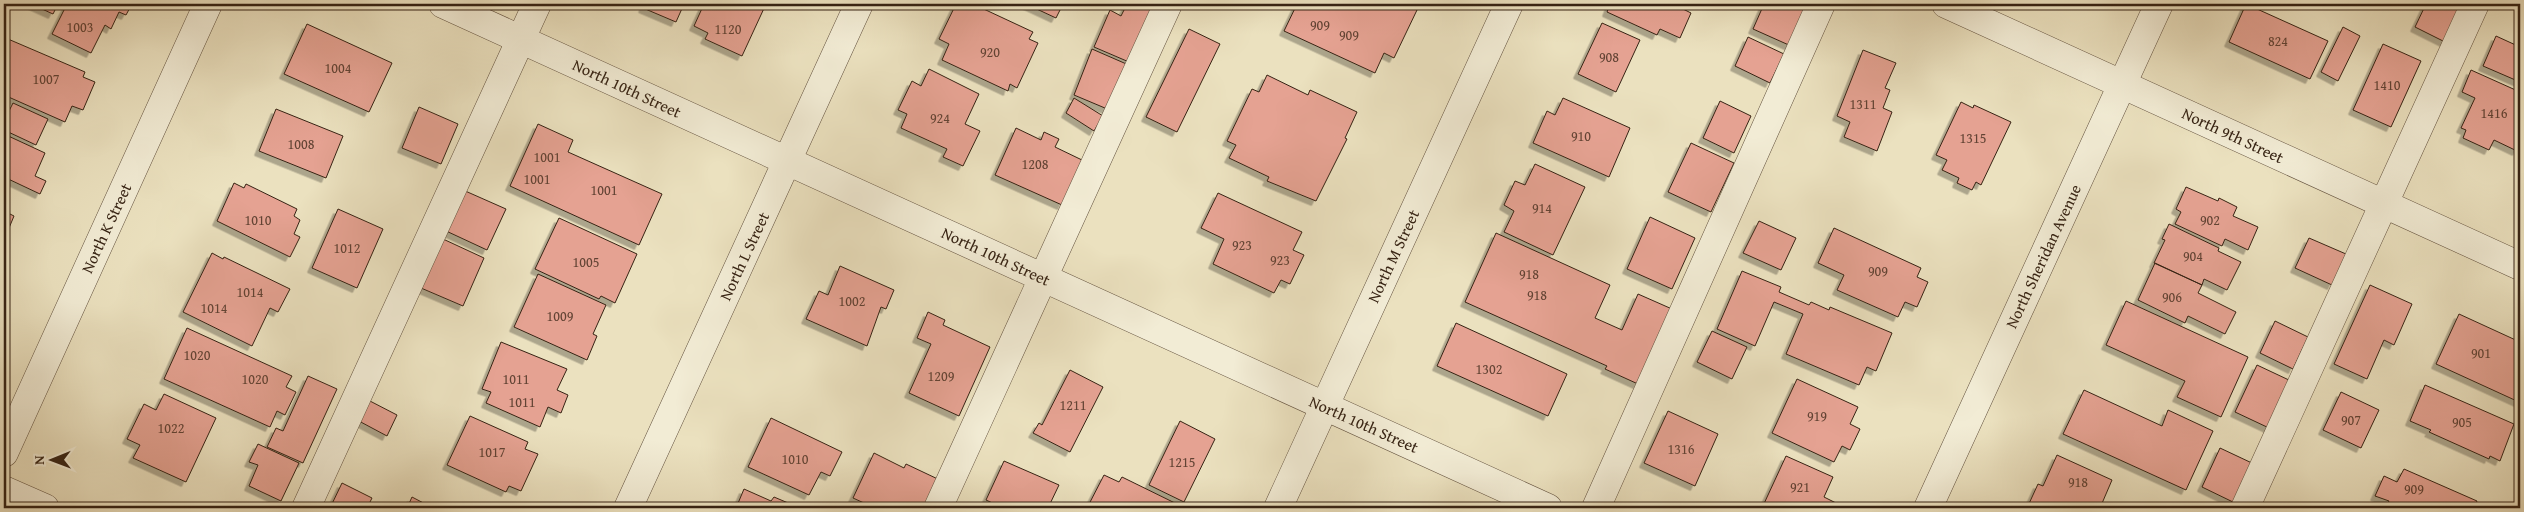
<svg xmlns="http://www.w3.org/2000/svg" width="2524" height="512" font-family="'Gentium Book Plus',serif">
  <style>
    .building { fill: #e5a292; stroke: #362314; filter: url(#shadow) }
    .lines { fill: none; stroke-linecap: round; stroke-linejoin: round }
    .minor-casing { stroke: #63523f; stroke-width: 29 }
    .minor { stroke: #f2ecd5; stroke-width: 28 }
    .labels { text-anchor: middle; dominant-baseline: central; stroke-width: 4.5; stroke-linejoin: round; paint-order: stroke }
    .number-label { font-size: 14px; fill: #624334 }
    .street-label { font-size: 16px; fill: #362314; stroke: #f2ecd5 }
  </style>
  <defs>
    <filter id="shadow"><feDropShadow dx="-4.5" dy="4.5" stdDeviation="0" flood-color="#0004"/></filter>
  </defs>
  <rect width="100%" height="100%" fill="#ebe1bf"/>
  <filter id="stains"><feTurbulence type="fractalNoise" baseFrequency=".004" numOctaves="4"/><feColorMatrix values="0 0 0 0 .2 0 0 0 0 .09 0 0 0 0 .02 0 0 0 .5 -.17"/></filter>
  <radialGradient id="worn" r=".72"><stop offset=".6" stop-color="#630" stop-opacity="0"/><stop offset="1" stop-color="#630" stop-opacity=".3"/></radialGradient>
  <path class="building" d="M31,4H58L53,14Z
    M67,4H132L126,15L119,12L111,29L105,25L91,53L52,34Z
    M645,4H684L676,22L643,8Z
    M704,4H766L742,56L705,39L708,33L694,26Z
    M956,4H973L1033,32L1029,39L1038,43L1017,88L1010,84L1008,91L942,60L949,44L939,39Z
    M1026,4H1063L1056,18Z
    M1127,4H1141L1159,12L1136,65L1094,47L1110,10L1121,16Z
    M1297,4H1406L1417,10L1394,58L1384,53L1375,73L1284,31Z
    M1610,4H1673L1691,13L1680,38L1660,29L1657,35L1607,12Z
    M1764,4H1791L1807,11L1791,46L1753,29Z
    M2246,4L2328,41L2310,79L2229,42Z
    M2426,4H2465L2447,43L2415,27Z
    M1602,23L1640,40L1616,92L1578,74Z
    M307,24L392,63L369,112L284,74Z
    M2343,27L2360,36L2338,81L2321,72Z
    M1189,29L1220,44L1177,132L1146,117Z
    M2496,36L2520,47V82L2483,66Z
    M1748,37L1784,54L1770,83L1735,66Z
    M8,39L85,72L83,77L95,82L83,110L72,106L65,122L4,95V49Z
    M2383,44L2421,61L2391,127L2353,110Z
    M1092,49L1131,66L1112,111L1074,95Z
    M1863,50L1896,63L1885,88L1890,90L1883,108L1892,112L1877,151L1844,137L1850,122L1837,116Z
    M929,69L979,94L965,124L980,131L963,166L943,157L947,149L901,128L907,114L898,110L912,81L921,86Z
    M2471,70L2520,92V145L2517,151L2494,140L2489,150L2463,138L2466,130L2461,128L2475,98L2462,92Z
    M1267,75L1308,95L1310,90L1357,112L1345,138L1347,139L1316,201L1267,181L1269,177L1229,158L1236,145L1227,141L1252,89L1259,92Z
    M1074,98L1103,116L1094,131L1066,113Z
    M1563,98L1630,128L1609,177L1533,143L1547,111L1555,115Z
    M1720,101L1751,116L1734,153L1703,138Z
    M1961,102L1973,108L1974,105L2011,122L1981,185L1976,182L1972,190L1957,183L1959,178L1942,170L1947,160L1936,155Z
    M13,103L48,119L36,145L4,130V121Z
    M419,107L458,124L441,164L402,148Z
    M276,109L343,136L326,178L259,151Z
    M538,124L573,140L568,152L662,194L639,245L510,186Z
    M1016,128L1041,140L1044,132L1059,139L1055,147L1082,160L1062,205L995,175Z
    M4,134L45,153L35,176L46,181L40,194L4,177Z
    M1691,143L1734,163L1711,212L1668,192Z
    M1535,164L1585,187L1553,255L1504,232L1514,211L1504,205L1515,181L1525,185Z
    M234,183L244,188L246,184L297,209L294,216L300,220L294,234L300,237L290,257L217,221Z
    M2186,187L2218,201L2219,198L2237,207L2233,216L2258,227L2248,250L2225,239L2222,246L2175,224L2181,212L2176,209Z
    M463,190L506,209L487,250L444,230Z
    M1218,193L1302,232L1293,250L1304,255L1290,284L1281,280L1274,293L1213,264L1224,239L1201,228Z
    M338,209L383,229L357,288L312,268Z
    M4,211L14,216L4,240Z
    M1650,217L1695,238L1672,289L1627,269Z
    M559,218L637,254L615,303L601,296L599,299L535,269Z
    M1759,221L1796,238L1781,270L1743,253Z
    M2169,224L2219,248L2218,251L2241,262L2227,290L2204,279L2202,285L2154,263L2165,240L2162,239Z
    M1834,228L1921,268L1917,277L1928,282L1917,307L1905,302L1898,317L1837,290L1844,275L1818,263Z
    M1496,233L1610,285L1595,318L1622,330L1638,294L1672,309L1638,384L1605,369L1607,366L1465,302Z
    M2309,238L2346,254L2332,285L2295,268Z
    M443,239L484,258L463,306L421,288Z
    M212,253L223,259L224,257L290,289L278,312L270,308L252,346L183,312Z
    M2155,263L2202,285L2198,293L2236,312L2225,334L2188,316L2185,323L2138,300Z
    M840,266L894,290L886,309L881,307L867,346L806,319L819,291L828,295Z
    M1742,271L1781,287L1779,292L1809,305L1811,302L1829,310L1830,307L1892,333L1876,371L1867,367L1859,385L1786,354L1803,314L1774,302L1755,346L1717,329Z
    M538,274L606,305L593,334L597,336L587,360L514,327Z
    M2370,285L2412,304L2394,345L2384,340L2367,379L2334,364Z
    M2126,301L2248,357L2221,417L2177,397L2185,381L2106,345Z
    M928,312L945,320L943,325L990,347L959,416L909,393L931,344L917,338Z
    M2459,314L2520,342L2519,402L2436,364Z
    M2275,321L2308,337L2293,369L2260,353Z
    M1456,323L1567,374L1548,416L1437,366Z
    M187,328L292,376L286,387L296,392L285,415L277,411L270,427L164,379Z
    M1712,331L1747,347L1732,379L1697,362Z
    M501,342L567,369L557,390L568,395L561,413L548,407L540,427L486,403L491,392L482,389Z
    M2257,365L2291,381L2269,428L2235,412Z
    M1070,370L1103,387L1070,452L1033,433L1039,423L1042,425Z
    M308,376L337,389L303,463L267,447L276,428L283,431Z
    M1797,379L1858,407L1850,424L1860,429L1850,450L1842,446L1834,462L1772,433Z
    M2425,385L2514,424L2500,461L2490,456L2489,459L2429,432L2431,430L2410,421Z
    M2084,390L2162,426L2168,410L2213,431L2186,490L2063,434Z
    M2341,392L2379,410L2361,448L2323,430Z
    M164,394L216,418L186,482L133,458L140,445L127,439L144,404L156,410Z
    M368,400L397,415L387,436L357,420Z
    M1668,411L1718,434L1695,486L1644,463Z
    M470,416L528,442L525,449L538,454L521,491L509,486L506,492L447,465Z
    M771,418L842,452L830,476L821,472L809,495L748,467Z
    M1180,421L1215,439L1184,502L1149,485Z
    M258,444L299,463L281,501L249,486L258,465L249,462Z
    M2220,448L2254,464L2235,503L2202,487Z
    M874,453L904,468L906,464L942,481L929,508H875L853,498Z
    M2057,455L2112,480L2100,508H2027L2038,484L2043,486Z
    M1786,456L1833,477L1824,497L1836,503L1834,508H1762Z
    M1004,461L1059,485L1048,508H1003L986,500Z
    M2404,469L2477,501L2474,508H2395L2387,505L2389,501L2375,496L2384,476L2397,482Z
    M1104,475L1119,482L1122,477L1181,506L1180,508H1087Z
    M342,483L372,498L367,508H330Z
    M744,489L771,501L774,497L800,508H736Z
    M412,497L433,508H407Z"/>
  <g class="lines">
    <defs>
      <path id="minor" d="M443,4L1548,508
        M1946,4L2520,266
        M4,453L208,4
        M4,490L45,508
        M306,508L537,4
        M628,508L859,4
        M938,508L1168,4
        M1278,508L1509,4
        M1596,508L1821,4
        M1928,508L2159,4
        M2245,508L2475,4"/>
    </defs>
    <use href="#minor" class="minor-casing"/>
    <use href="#minor" class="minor"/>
  </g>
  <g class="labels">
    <g class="number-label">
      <text x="1320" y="25">909</text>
      <text x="80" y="27">1003</text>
      <text x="728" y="29">1120</text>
      <text x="1349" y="35">909</text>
      <text x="2278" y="41">824</text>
      <text x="990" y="52">920</text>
      <text x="1609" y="57">908</text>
      <text x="338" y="68">1004</text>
      <text x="46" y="79">1007</text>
      <text x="2387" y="85">1410</text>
      <text x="1863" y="104">1311</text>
      <text x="2494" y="113">1416</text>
      <text x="940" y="118">924</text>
      <text x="1581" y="136">910</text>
      <text x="1973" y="138">1315</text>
      <text x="301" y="144">1008</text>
      <text x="547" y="157">1001</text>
      <text x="1035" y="164">1208</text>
      <text x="537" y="179">1001</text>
      <text x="604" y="190">1001</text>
      <text x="1542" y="208">914</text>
      <text x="258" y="220">1010</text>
      <text x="2210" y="220">902</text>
      <text x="1242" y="245">923</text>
      <text x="347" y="248">1012</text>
      <text x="2193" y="256">904</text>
      <text x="1280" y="260">923</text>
      <text x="586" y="262">1005</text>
      <text x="1878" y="271">909</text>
      <text x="1529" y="274">918</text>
      <text x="250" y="292">1014</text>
      <text x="1537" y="295">918</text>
      <text x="2172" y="297">906</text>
      <text x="852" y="301">1002</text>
      <text x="214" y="308">1014</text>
      <text x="560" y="316">1009</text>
      <text x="2481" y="353">901</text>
      <text x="197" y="355">1020</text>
      <text x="1489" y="369">1302</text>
      <text x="941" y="376">1209</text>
      <text x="255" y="379">1020</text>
      <text x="516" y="379">1011</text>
      <text x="522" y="402">1011</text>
      <text x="1073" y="405">1211</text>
      <text x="1817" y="416">919</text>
      <text x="2351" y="420">907</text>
      <text x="2462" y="422">905</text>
      <text x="171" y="428">1022</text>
      <text x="1681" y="449">1316</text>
      <text x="492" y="452">1017</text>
      <text x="795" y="459">1010</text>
      <text x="1182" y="462">1215</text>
      <text x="2078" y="482">918</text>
      <text x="1800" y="487">921</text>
      <text x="2414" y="489">909</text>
    </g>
    <g class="street-label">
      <text transform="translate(627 88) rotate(25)">North 10th Street</text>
      <text transform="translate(2233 135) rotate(25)">North 9th Street</text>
      <text transform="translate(106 228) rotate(-65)">North K Street</text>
      <text transform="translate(744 256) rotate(-65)">North L Street</text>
      <text transform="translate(996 256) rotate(25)">North 10th Street</text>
      <text transform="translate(1393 256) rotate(-65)">North M Street</text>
      <text transform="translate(2043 256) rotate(-65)">North Sheridan Avenue</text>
      <text transform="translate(1364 424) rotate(24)">North 10th Street</text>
    </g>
  </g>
  <rect width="2524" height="512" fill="none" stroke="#ebe1bf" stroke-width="20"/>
  <rect x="5" y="5" width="2514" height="502" fill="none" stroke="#362314" stroke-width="2.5"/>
  <rect x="10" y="10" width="2504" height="492" fill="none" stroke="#362314"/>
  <g transform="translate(52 460) rotate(269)" stroke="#f2ecd5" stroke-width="4" paint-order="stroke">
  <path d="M0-4L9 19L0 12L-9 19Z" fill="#362314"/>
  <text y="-8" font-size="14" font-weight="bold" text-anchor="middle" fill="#362314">N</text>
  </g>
  <rect width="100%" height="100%" filter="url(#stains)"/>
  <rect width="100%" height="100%" fill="url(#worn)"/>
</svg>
